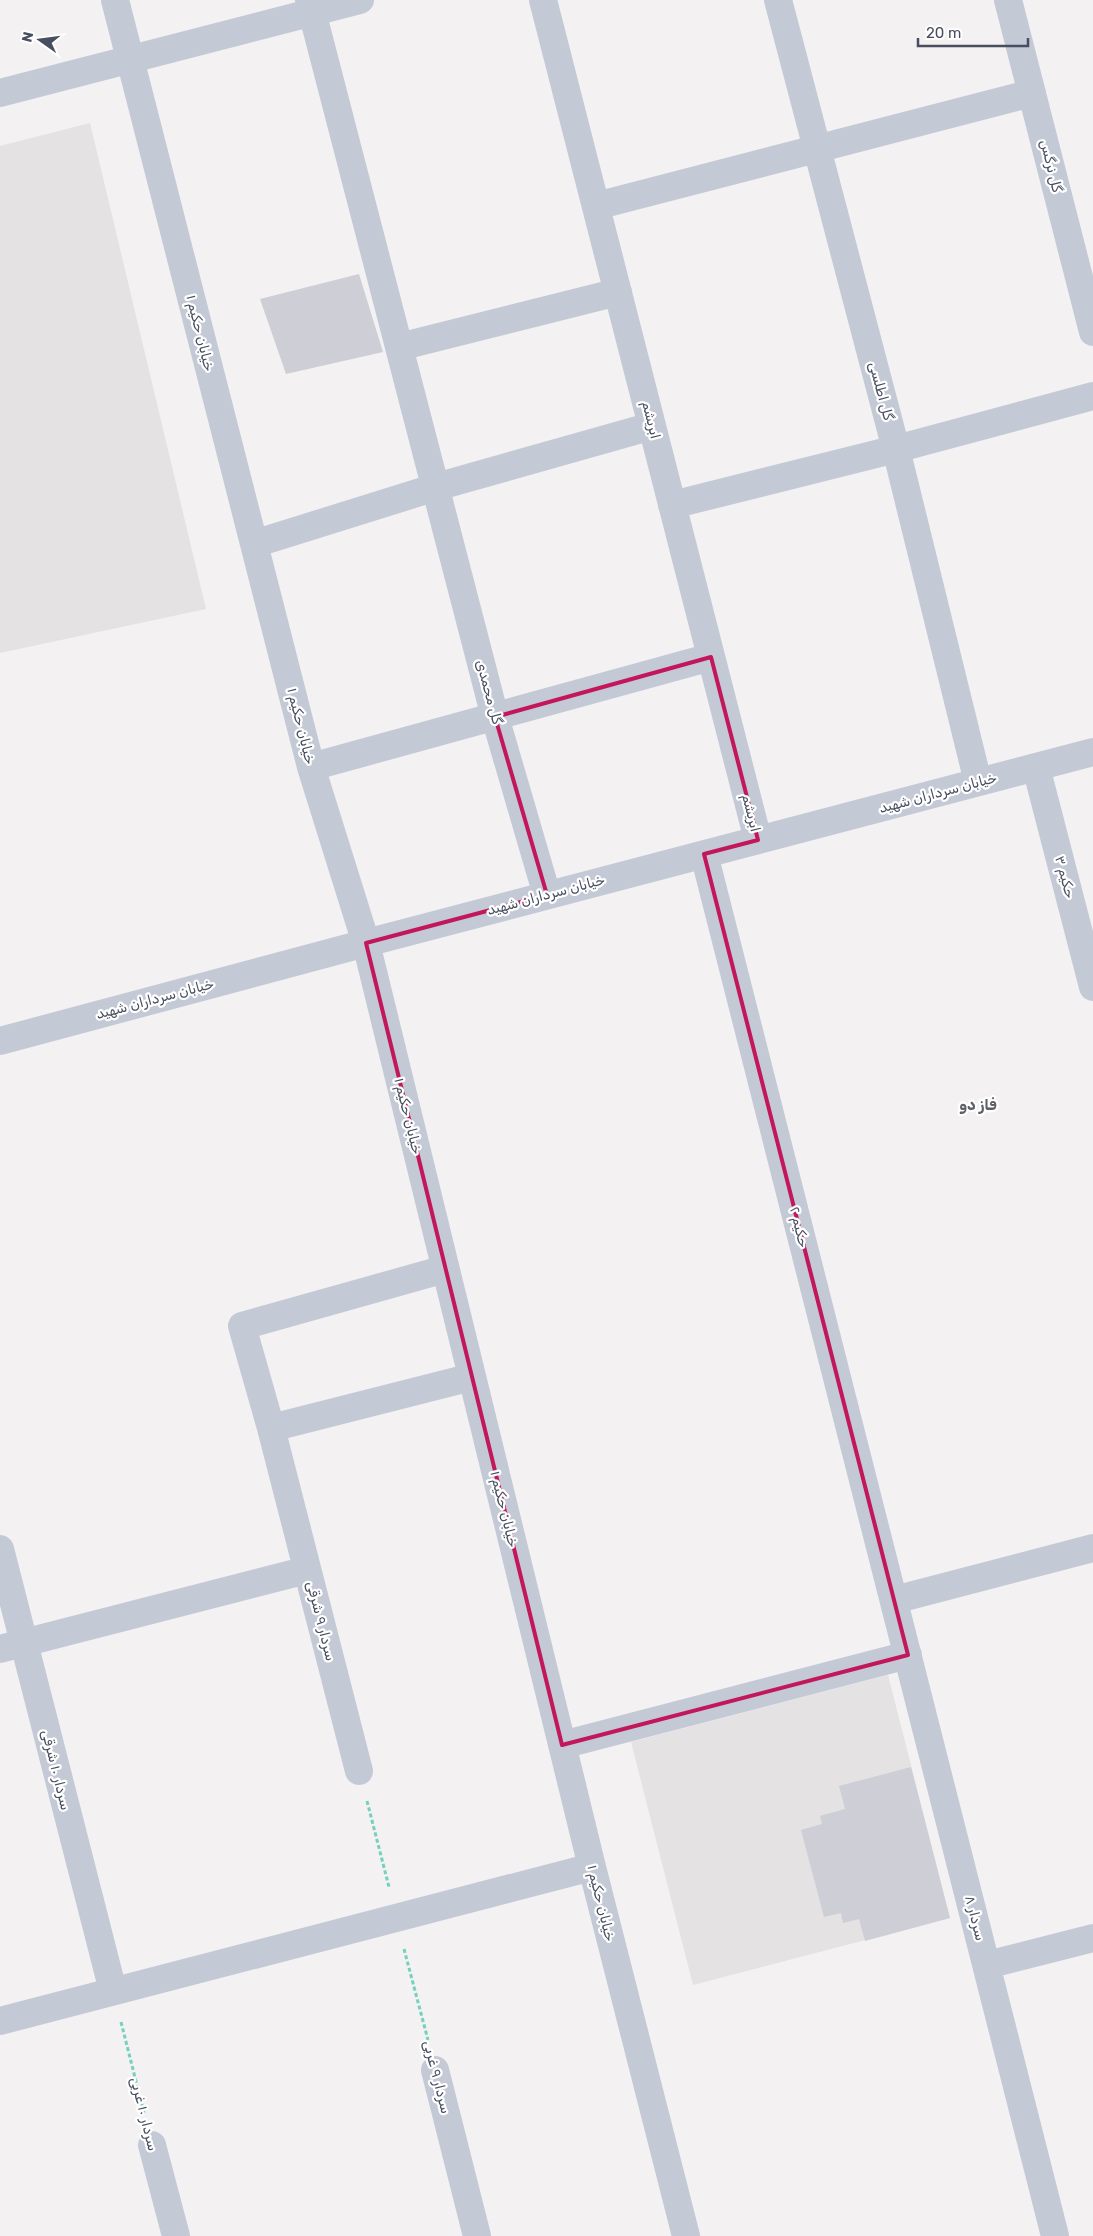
<svg xmlns="http://www.w3.org/2000/svg" width="1093" height="2236" font-family="Rubik,Vazirmatn,sans-serif">
  <style>
    .education { fill: #e4e2e3 }
    .building { fill: #cdced6 }
    .lines { fill: none; stroke-linecap: round; stroke-linejoin: round }
    .path { stroke: #74d2bc; stroke-width: 3; stroke-dasharray: 4 2.5; stroke-linecap: butt }
    .minor { stroke: #c4c9d6; stroke-width: 28 }
    .marked { fill: none; stroke: #c2185b; stroke-width: 4; stroke-linejoin: round }
    .labels { text-anchor: middle; dominant-baseline: central; stroke-width: 4.5; stroke-linejoin: round; paint-order: stroke }
    .street-label { font-size: 14px; fill: #474e5f; stroke: #fff }
    .neighbourhood-label { font-size: 15px; font-weight: bold; fill: #5d5e66; stroke: #fff }
  </style>
  <rect width="100%" height="100%" fill="#f3f1f1"/>
  <path class="education" d="M90,123L206,609L0,653V146Z
    M888,1675L950,1918L693,1985L631,1742Z"/>
  <path class="building" d="M359,274L383,352L286,374L260,299Z
    M911,1767L950,1918L865,1941L859,1919L843,1923L841,1913L824,1917L801,1830L822,1824L820,1816L845,1809L839,1786Z"/>
  <g class="lines">
    <path class="path" d="M367,1801L389,1887
      M404,1949L428,2040
      M121,2022L144,2113"/>
    <path class="minor" d="M115,0L311,767L366,943L592,1867L686,2236
      M309,0L495,717L547,895
      M543,0L758,840
      M778,0L896,449L978,782
      M1008,0L1093,332
      M0,93L360,0
      M596,206L1032,93
      M399,347L618,292
      M672,505L896,449L1093,396
      M254,544L436,487L652,426
      M311,767L711,657
      M1036,767L1093,987
      M704,854L1055,2236
      M0,1041L366,943L1093,752
      M271,1428L472,1377
      M0,1549L113,1991
      M894,1600L1093,1548
      M0,1649L307,1570
      M562,1745L908,1655
      M359,1771L271,1428L242,1326L445,1269
      M987,1965L1093,1938
      M0,2021L592,1867
      M435,2070L477,2236
      M152,2145L176,2236"/>
  </g>
  <path class="marked" d="M711,657L758,840L704,854L908,1655L562,1745L366,943L547,895L495,717Z"/>
  <g class="labels">
    <g class="street-label">
      <text transform="translate(1051 166) rotate(76)">گل نرگس</text>
      <text transform="translate(200 333) rotate(76)">خیابان حکیم ۱</text>
      <text transform="translate(881 391) rotate(75)">گل اطلسی</text>
      <text transform="translate(651 420) rotate(76)">ابریشم</text>
      <text transform="translate(489 692) rotate(75)">گل محمدی</text>
      <text transform="translate(301 726) rotate(76)">خیابان حکیم ۱</text>
      <text transform="translate(938 793) rotate(-15)">خیابان سرداران شهید</text>
      <text transform="translate(751 813) rotate(76)">ابریشم</text>
      <text transform="translate(1065 877) rotate(75)">حکیم ۳</text>
      <text transform="translate(546 895) rotate(-15)">خیابان سرداران شهید</text>
      <text transform="translate(155 999) rotate(-15)">خیابان سرداران شهید</text>
      <text transform="translate(408 1116) rotate(76)">خیابان حکیم ۱</text>
      <text transform="translate(799 1227) rotate(76)">حکیم ۲</text>
      <text transform="translate(504 1509) rotate(76)">خیابان حکیم ۱</text>
      <text transform="translate(321 1621) rotate(76)">سردار ۹ شرقی</text>
      <text transform="translate(56 1770) rotate(76)">سردار ۱۰ شرقی</text>
      <text transform="translate(601 1903) rotate(76)">خیابان حکیم ۱</text>
      <text transform="translate(975 1918) rotate(76)">سردار ۸</text>
      <text transform="translate(437 2077) rotate(76)">سردار ۹ غربی</text>
      <text transform="translate(144 2114) rotate(76)">سردار ۱۰ غربی</text>
    </g>
    <g class="neighbourhood-label">
      <text x="978" y="1105">فاز دو</text>
    </g>
  </g>
  <g transform="translate(40 40) rotate(284)" stroke="#ffffff" stroke-width="4" paint-order="stroke">
  <path d="M0-4L9 19L0 12L-9 19Z" fill="#474e5f"/>
  <text y="-8" font-size="14" font-weight="bold" text-anchor="middle" fill="#474e5f">N</text>
  </g>
  <path d="M918 38v8h110v-8" fill="none" stroke="#474e5f" stroke-width="2.5"/>
  <text x="926" y="38" font-size="15" fill="#474e5f" stroke="#ffffff" stroke-width="4" paint-order="stroke">20 m</text>
</svg>
